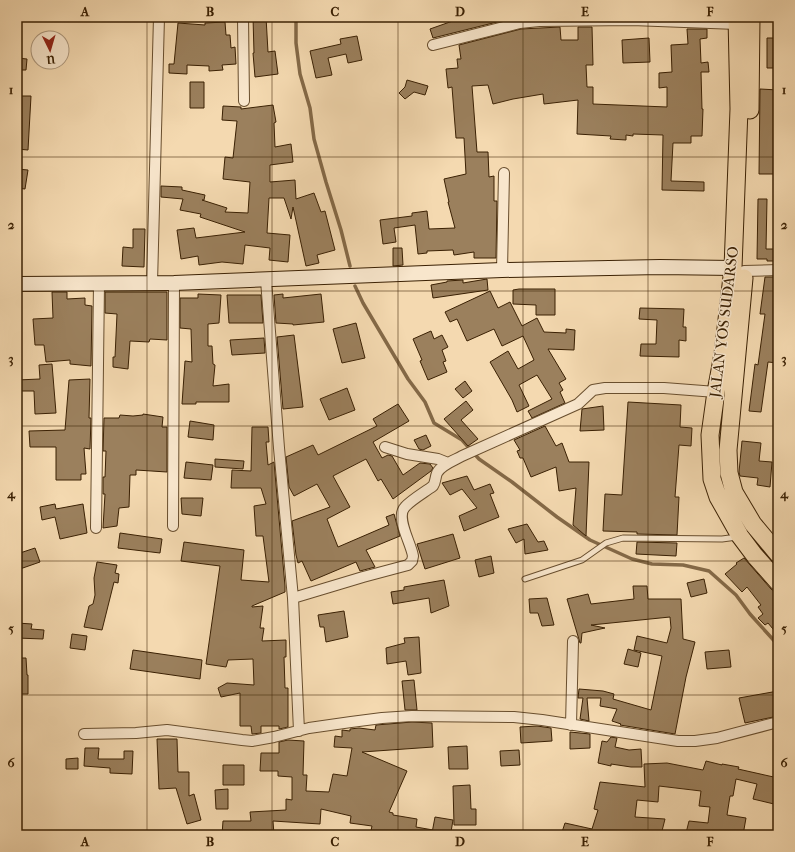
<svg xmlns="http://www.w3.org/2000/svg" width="795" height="852" font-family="'IM FELL French Canon',serif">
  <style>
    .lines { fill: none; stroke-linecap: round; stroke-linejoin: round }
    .stream { stroke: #846947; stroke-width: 3.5 }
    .building { fill: #9b805d; stroke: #3a2003 }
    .service-casing { stroke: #684e2e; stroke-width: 7 }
    .minor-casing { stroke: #684e2e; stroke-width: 12 }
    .secondary-casing { stroke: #3a2003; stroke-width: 16 }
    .trunk-casing { stroke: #3a2003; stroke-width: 19 }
    .service { stroke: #f8e6cc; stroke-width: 5 }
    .minor { stroke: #f8e6cc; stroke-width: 10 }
    .secondary { stroke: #f8e6cc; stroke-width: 14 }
    .trunk { stroke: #f4d9b0; stroke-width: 17 }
    .grid { fill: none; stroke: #3a2003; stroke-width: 1; stroke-opacity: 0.55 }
    .labels { text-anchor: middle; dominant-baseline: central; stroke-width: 3; stroke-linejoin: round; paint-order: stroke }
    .street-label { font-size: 15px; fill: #3a2003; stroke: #f8e6cc }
    .neatline { fill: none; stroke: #3a2003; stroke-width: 1.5 }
    .grid-label { font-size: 13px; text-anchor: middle; font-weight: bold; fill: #3a2003 }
  </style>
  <rect width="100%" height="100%" fill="#f4d9b0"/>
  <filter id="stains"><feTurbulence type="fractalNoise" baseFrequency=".005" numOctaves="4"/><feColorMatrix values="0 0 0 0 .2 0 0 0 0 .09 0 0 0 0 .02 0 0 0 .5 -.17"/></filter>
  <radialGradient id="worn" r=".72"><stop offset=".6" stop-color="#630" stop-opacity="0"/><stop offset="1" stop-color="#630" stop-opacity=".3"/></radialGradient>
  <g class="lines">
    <path class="stream" d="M296,17V43L300,74L310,108L314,139L326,182L341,230L350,266
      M355,286L363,303L408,379L425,402L434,423L462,440L479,459L512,482L557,517L590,540L632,559L652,564L683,565L709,571L736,595L750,614L778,645"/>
  </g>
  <path class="building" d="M253,17H266L268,52L275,51L278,74L255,77L253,53H254Z
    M464,17H517L433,38L430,29Z
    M225,22L226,35H230L231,48L235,47L236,64L222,65L223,70L209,71V66L187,65V74L169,73V64H174L178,23L205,25V23Z
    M560,27L561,40H578V27H592L593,65H586L587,87H593V104L667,107V87L659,88V73L672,72L671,45L688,44L687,29H707V38L700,39L701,63L708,62L709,72H701L702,109H703L702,136H691V143H673L671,181L704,182V191L662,190L663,135L633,134V136L626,135V140L610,139L611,136L577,134L578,100L544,104L543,94L513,99L493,104L488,85L472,86L477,152H488L489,177L494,176V201H497L496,258H474V252L454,255L453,250L427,251V253L418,254L415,225L394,228L396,242L383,244L380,220L412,216V213L427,211L429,229L455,228L448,202H449L444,179L466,174L464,138H456L452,87L448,88L446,69L458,68L457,59H461L459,45L521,29Z
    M357,36L362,60L348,63L346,54L328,58L332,75L316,78L310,51L341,44L340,39Z
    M649,38L650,62L623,63L622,40Z
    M767,38H778V68H767Z
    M17,58L27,59L26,70H17Z
    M407,80L428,86L425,95L414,92L405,99L399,93L405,87Z
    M190,82H204V108H190Z
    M760,89L778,90V174H759Z
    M17,96H31L28,150L17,149Z
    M273,105L276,122L274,123L275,147L291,144L293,162L270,165V182L295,180L296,199L314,193L321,212L325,211L335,250L317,255L319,263L306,266L293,207L291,219L284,198H269L267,233L290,235L288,262L269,260L270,248L245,245L243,264L222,262L199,265L198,256L181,259L177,230L194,228L196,238L245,232L200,217L201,214L180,210L183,199L161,197V186L182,187V190L205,195L204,200H202L227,208L225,212L248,213L250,182L223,179L225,157L233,158L237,121L222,120L223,106L241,107V109Z
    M17,169L28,170L25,189L17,188Z
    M758,199H767L766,249H778V261H767V259H757Z
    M133,229H145L144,267L122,266L123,247L133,248Z
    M393,248H402L403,265L393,266Z
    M765,277H778V363L768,362L761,412L749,411L755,364L758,365L765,314H760Z
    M487,279L488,290L433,298L431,285L447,282V281L463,280V283Z
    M519,289H555V315H536V305L513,304V290Z
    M490,291L498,308L510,302L522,326L537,318L544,332L566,333V329L575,330L574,350L548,349L566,379L559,383L563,390L560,392L565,403L532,418L528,411L552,399L537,375L519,385L529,406L517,412L512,400L490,362L508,351L518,369L534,360L523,336L502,346L494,329L467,341L457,319L450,322L445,312Z
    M52,292H67V299L85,298V305L92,306L91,366L70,364V360L46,362L44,345H35L33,319L53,318Z
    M105,292H167V340L150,339L149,342L130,341L128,369L113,367V357H115L117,314L105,313Z
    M198,294L221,295L219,323L208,324V346H212L213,364L215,365L213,386L229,384V402H196V404H182L185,361L192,362L191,329L180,328V298H198Z
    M283,294V298L321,294L324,322L293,325V324L276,323L274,295Z
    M227,295H261L263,323H229Z
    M640,308L684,309L683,327H686V341L679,340V357L640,356L641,344H656L657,320L639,319Z
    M356,323L365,358L342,363L333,329Z
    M431,331L434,339L442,335L448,347L442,350L446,361L443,362L447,372L428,380L420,361L422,360L413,339Z
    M294,335L303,407L283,409L277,337Z
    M264,338L265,353L232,355L230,340Z
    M52,364L56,413L35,414L34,391H17V380L40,379L39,365Z
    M90,379L89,418H91L90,449L84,448L86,474H81V480H56V447H30L29,431L65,430L69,380Z
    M465,381L472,391L463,398L455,389Z
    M347,388L355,410L329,420L320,399Z
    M466,401L473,410L461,420L478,439L468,446L444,419Z
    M628,402L681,405L680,427L692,428L691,446L679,445L675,497H679L677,535L637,534V532L603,531L605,494L622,495Z
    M398,404L409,421L373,442L382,458L388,455L392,456L403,475L420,463L430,464L433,468L431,471L393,499L381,479L378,481L366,459L333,476L350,507L327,519L338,547L389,525L386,517L394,514L400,536L366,550L375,567L360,571L356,562L311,581L302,561L298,563L296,555L292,521L330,507L317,484L294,496L289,487L286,457L313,445L318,455L377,426L373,419Z
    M603,406L604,430L580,431L582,409Z
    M143,414L163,417L162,427H167V472L136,470V475H130L129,507L119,508L117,526L103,528L105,494H103V477H105L106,451H103L104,418H119L120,415L133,416L143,415Z
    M190,421L214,425L213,440L188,437Z
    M545,426L556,446L562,443L569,462H589L586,536L573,525L576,488L559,491L556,467L531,477L523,458H520L517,451L520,450L514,440Z
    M252,427H268L269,442H266L268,465L274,462L285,586V592L252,606V607L263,606L260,628H264L262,641L286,640V657H284L285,688H288V727L279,729V726H261V733L252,734L251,726H240V693L221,697L218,688L227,683L254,685L253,659L228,660L226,667L206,664L220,566L181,561L184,542L244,550L241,580L269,582L263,536H256L254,506L266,504L261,488H231L232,470L251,471Z
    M426,435L431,446L423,450L419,449L414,440Z
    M742,441L761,443L759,461L772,462L770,487L757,485L758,478L740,476L739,472Z
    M215,459L244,461L243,469L215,467Z
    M186,462L213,465L211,480L184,478Z
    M467,476L474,490L490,484L494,493L490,494L499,517L464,531L459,516L477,508L462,489L450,495L442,483Z
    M181,498H203L201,516L182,514Z
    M55,504L56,509L83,504L87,533L60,539L55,517L42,520L40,507Z
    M527,524L538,542L544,541L548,550L525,554L524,539L516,543L508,529Z
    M120,533L162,539L160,553L118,548Z
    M453,534L460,558L425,569L417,544Z
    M637,542L677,543L676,556L636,554Z
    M35,548L40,562L17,570V554Z
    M491,556L494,573L479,577L475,560Z
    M744,558L771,589L778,594V635L768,623L765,625L758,618L763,614L758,607L761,605L747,587L742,592L725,574L737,564L736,563Z
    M97,562L117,565L115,573L119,574L118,583L114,582L102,630L84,627L89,606L93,604L95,595L94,578Z
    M704,579L707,593L691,597L687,583Z
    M444,580L449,606L431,613L429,598L393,604L391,592L404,590V587Z
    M633,586H647L648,599H681L683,639L695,642L686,677L675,734L620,725L621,724L612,721L617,709L600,706L601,698H587L589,721L580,719L583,698H578L579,689L603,691L614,694L613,699L651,710L662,656L634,650L637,636L667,643L671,628L670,617L591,625L605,628L582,633L581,643H580L567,599L588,594L591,604L634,599Z
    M547,598L554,625L542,626L538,613H530L529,599Z
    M344,611L348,637L326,642L324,627H320L318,615Z
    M17,623L32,624L31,629L44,630L43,639L17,638Z
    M72,634L87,636L85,650L70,648Z
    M419,637L421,673L408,675L406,661L387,664L386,648L405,643L404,638Z
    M628,649L641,653L638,667L624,664Z
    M133,650L202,660L200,679L130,669Z
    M729,650L731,667L707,669L705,652Z
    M17,658H26L27,675H28V694H17Z
    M414,680L417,710H405L402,681Z
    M778,691V716L745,723L739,698Z
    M412,722L432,723L433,747L362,752L407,771L389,812L393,813V815L417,819L416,827L433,830L432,833L435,817L453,820L451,832L447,831L446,835H370L372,826L350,823L351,816L321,809L320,824L273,821L274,835H222L223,821H251L250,812L286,810V799L292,800V777L278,776V771H260L261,753H279V742L288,740L304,741L303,775H307L306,791L329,792L333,774L347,776L352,748L334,747L335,736L342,737V730L350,731V729L359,728L375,730L376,725Z
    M537,726L551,728L552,741L521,743L520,727Z
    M570,732L590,734V748L570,749Z
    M611,737L617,738L615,747L629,750L641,749L642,767H631L611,764V766L598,763L602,741L607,742Z
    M157,739H177L178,772H189V796L194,794L201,820L187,824L176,788L159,789Z
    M467,746L468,769H449L448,747Z
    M85,748H99L98,759H124V751H133L132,774L110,773V768L84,766Z
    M519,750L520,765L501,766L500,751Z
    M78,758V769H66V759Z
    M706,761L722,765V764L739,767L738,769L778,778V787L774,804L753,799L757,784L736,779L733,796H730L727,815L746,818L743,835H699L686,833L689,821L708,823L710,807L699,806L701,791L659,786L658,802L637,800L635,817L665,819L661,835H561L565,823L592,829L598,810L594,809L600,782L645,787L644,764L667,763L703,770Z
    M223,765H244V785H223Z
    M470,785L471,809H476V825H454L453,786Z
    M228,789V809H216L215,790Z"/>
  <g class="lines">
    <defs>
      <path id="service" d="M525,579L582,560L606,543L623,538L722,539L737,537"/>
      <path id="minor" d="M243,17L244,101
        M433,45L520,23L539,21L632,20L737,24
        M502,270L504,173
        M744,271L778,270
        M266,280L279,448L293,598L299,731
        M152,283L159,17
        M385,447L407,454L438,459L448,463
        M173,526L174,283
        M96,528L99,283
        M293,598L363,577L408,565L412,561L413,556C411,543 395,517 405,507C411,500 425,492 433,486C436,481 435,478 437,473C441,465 455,460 462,456L578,404L593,390L605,388H664L716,392
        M571,725L573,641
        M84,734L136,733L167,730L242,740L252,741L274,737L309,728L351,722L382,718L412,716L514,717L542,720L678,741H695L717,738L778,722"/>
      <path id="secondary" d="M17,284L174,283L502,270L660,267L733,268"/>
      <path id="trunk" d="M737,17L739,109L733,268L723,354L716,392L710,435L712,479L718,497L740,536L755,556L778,582
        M750,110L751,17
        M744,278L728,450L729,473L734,492L753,524L778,554"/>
    </defs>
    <use href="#service" class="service-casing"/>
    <use href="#minor" class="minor-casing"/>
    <use href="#secondary" class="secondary-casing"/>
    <use href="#trunk" class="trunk-casing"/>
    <use href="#service" class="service"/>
    <use href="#minor" class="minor"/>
    <use href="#secondary" class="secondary"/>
    <use href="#trunk" class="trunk"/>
  </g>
  <path class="grid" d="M147,17V835M272,17V835M398,17V835M523,17V835M648,17V835M17,157H778M17,291H778M17,426H778M17,561H778M17,695H778"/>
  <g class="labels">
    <g class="street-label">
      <text transform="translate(724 322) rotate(-83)">JALAN YOS SUDARSO</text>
    </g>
  </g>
  <rect width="795" height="852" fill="none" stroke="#f4d9b0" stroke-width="44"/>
  <g transform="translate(50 50) rotate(175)"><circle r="19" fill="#f8e6cc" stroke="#ac977c"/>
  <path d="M0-3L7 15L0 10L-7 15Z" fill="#8f2418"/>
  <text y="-6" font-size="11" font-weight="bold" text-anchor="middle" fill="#3a2003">U</text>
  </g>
  <rect x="22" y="22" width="751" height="808" class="neatline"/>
  <g class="grid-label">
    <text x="85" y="16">A</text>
    <text x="210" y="16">B</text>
    <text x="335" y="16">C</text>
    <text x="460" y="16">D</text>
    <text x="585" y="16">E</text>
    <text x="710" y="16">F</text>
    <text x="11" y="94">1</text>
    <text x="784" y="94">1</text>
    <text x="11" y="229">2</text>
    <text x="784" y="229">2</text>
    <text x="11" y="363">3</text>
    <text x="784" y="363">3</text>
    <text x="11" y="498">4</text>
    <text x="784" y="498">4</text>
    <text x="11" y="633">5</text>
    <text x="784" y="633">5</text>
    <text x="11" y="767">6</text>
    <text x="784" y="767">6</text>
    <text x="85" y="846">A</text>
    <text x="210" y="846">B</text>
    <text x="335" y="846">C</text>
    <text x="460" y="846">D</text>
    <text x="585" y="846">E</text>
    <text x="710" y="846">F</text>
  </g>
  <rect width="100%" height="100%" filter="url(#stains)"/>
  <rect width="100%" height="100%" fill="url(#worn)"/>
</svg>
